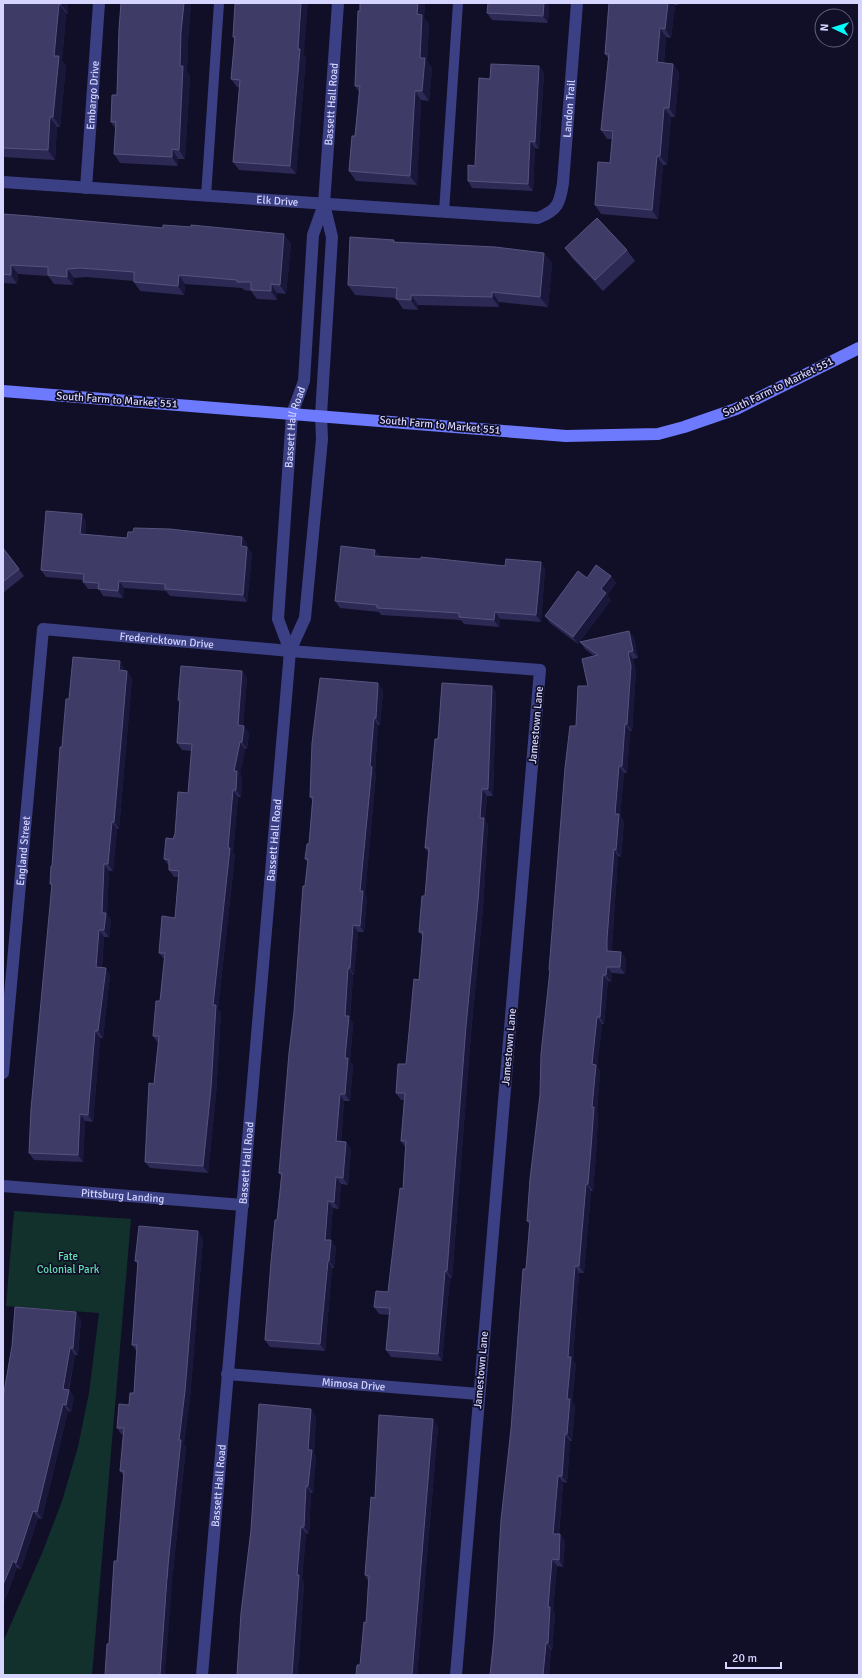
<svg xmlns="http://www.w3.org/2000/svg" width="862" height="1678" font-family="Signika,sans-serif">
  <style>
    .green { fill: #12312c }
    .lines { fill: none; stroke-linecap: round; stroke-linejoin: round }
    .lane { stroke: #3b4085; stroke-width: 10 }
    .street { stroke: #3b4085; stroke-width: 12 }
    .secondary { stroke: #6d7afe; stroke-width: 12 }
    .wall { fill: #2c2954 }
    .shaded-wall { fill: #19173a }
    .building { fill: #3e3b66; stroke: #56547e }
    .labels { text-anchor: middle; dominant-baseline: central; stroke-width: 3.5; stroke-linejoin: round; paint-order: stroke }
    .street-label { font-size: 11px; fill: #d5d5ff; stroke: #110f27 }
    .park-label { font-size: 11px; fill: #61dfb1; stroke: #110f27 }
  </style>
  <rect width="100%" height="100%" fill="#110f27"/>
  <path class="green" d="M14,1211L131,1219L92,1675H3V1642L43,1551L62,1501L78,1447L89,1393L99,1313L6,1306Z"/>
  <g class="lines">
    <path class="lane" d="M206,196L219,3
      M444,212L458,3"/>
    <g class="street">
      <path id="s1" d="M3,182L538,218C558,210 560,203 563,183L577,3"/>
      <path id="s2" d="M86,188L99,3"/>
      <path id="s3" d="M290,651L278,619L292,414L304,381L313,235L324,204L338,3"/>
      <path id="s4" d="M3,1073L43,629L290,651L540,670L456,1675"/>
      <path id="s5" d="M3,1186L243,1205"/>
      <path id="s6" d="M227,1374L479,1394"/>
      <path id="s7" d="M202,1675L290,651L305,618L322,439L321,415L332,237L324,204"/>
    </g>
    <path class="secondary" d="M3,391L566,436L658,434L684,427L736,409L859,348"/>
  </g>
  <path class="wall" d="M3,3H68V14L66,13L62,61L66,66L60,127H57L55,160L3,157Z
    M121,3H191L188,41L187,71L190,76L185,159H178V166L120,163L114,154L115,128L111,122L117,95Z
    M360,3H425L424,18L429,24L427,61L432,68L429,101L421,100L417,185L356,181L349,171L355,136L359,92L355,86Z
    M549,3L548,23L492,20L487,13Z
    M609,3H678V5H675L671,38L666,37L664,63L673,64L679,73L675,117H671L667,165H663L658,219L601,214L595,205L610,163L612,139H607L601,130L608,58L605,54Z
    M235,4L304,55L306,57L296,174L239,170L233,162L240,87H237L231,79L234,40L233,37Z
    M539,66L544,73L539,149L535,148L533,191L472,188L468,181L475,166L490,79Z
    M3,214L291,243L286,294L277,293V300L257,299L251,291L244,290L242,288L185,284L184,295L140,291L134,282V281L86,277L74,278L73,285L54,284L48,276L18,274L17,284L3,283Z
    M394,240L395,242L544,253L552,263L548,307L499,302V307L418,305V310L403,309L396,298L355,295L348,285Z
    M565,248L627,250L635,261L603,291L572,258Z
    M86,521L85,534L127,538L242,537L247,544V547L252,554L247,602L170,596L166,591L124,588L123,598L103,596L99,589H88L83,582V580L46,577L41,570Z
    M3,548L24,576L3,593Z
    M375,550L380,556L545,569L541,622L500,619L499,627L464,624L461,620L381,615L379,612L340,608L335,601Z
    M611,576L616,583L607,595L611,600L578,644L550,623L545,616L587,578Z
    M629,631L634,638L638,658L633,659L636,672L632,731H630L627,773H624L620,816L624,821L621,857L618,856L612,946V951L626,958L625,974L612,973L611,982L608,981L604,1024H602L597,1067L600,1071L597,1112L598,1114L596,1155L593,1191H591L584,1273H579L573,1360L576,1364L572,1402L575,1406L572,1441H570L567,1483L563,1482L559,1534L565,1541L563,1567L557,1566L553,1610L555,1614L552,1650H551L549,1675H490L511,1429L526,1269L529,1224L527,1221L540,1095L550,972L549,970L576,726L588,686L594,656L585,649L580,642Z
    M124,668V670L127,671L132,678L119,829H117L113,871H109L107,914L111,920L109,937H104L102,967L110,975L103,1038H100L93,1122L85,1121L83,1162L34,1160L29,1153L52,886L50,884L52,866L62,747L69,699Z
    M242,671L247,678L243,726L249,733L247,749H245L240,774L242,778L241,797H238L233,852L235,855L218,1009L221,1012L216,1095L208,1173L150,1168L145,1162L158,1043L153,1036L160,1001L164,959L159,953L175,918L178,877H174L169,870V866L164,859L173,839L188,793L192,751L182,750L177,743L179,703L178,700Z
    M492,686L496,693L493,796H487L485,820L488,825L483,908L471,1033L452,1278H450L442,1361L391,1357L386,1350L389,1315L379,1314L374,1307L388,1292L403,1189L405,1147L401,1141L404,1100H401L396,1093L406,1064L419,980L423,937L419,932L425,896L428,852L425,848L438,739Z
    M383,690L380,725H378L375,771L376,774L365,894L367,898L364,932H358L354,975H353L350,1019L353,1023L350,1062L353,1065L350,1101H344L341,1141L346,1142L351,1149L348,1185L341,1184L339,1209L333,1208L330,1240L336,1247L334,1268H332L325,1351L270,1347L265,1340L281,1176L279,1173L294,1012L305,886L308,863L305,859L309,844L312,800L310,797Z
    M203,1238L190,1398L184,1444L186,1447L173,1572L109,1644L117,1561L124,1476L120,1471L123,1435H122L117,1428L129,1405L134,1393L137,1352L132,1345L138,1265L135,1261Z
    M81,1319L78,1355H75L69,1390L74,1397L71,1412L68,1411L42,1519L38,1518L21,1569L17,1568L3,1605V1398Z
    M316,1416L314,1453L316,1457L313,1493H311L309,1534L306,1533L302,1579L304,1582L299,1660L237,1675Z
    M438,1426L417,1675H356L360,1665L366,1623L368,1581L365,1575L375,1498Z"/>
  <path class="shaded-wall" d="M61,3H68V14L61,4Z
    M184,3H191L188,41L187,71L190,76L185,159L179,150L180,66L181,32Z
    M301,3H308L304,55L306,57L296,174L290,166Z
    M418,3H425L424,18L429,24L427,61L432,68L429,101L422,91L417,14Z
    M544,3H549L548,23L543,16Z
    M668,3H673L675,5L671,38L665,29Z
    M59,4L66,13L62,61L66,66L60,127L53,117L54,56Z
    M660,28L666,37L663,71L657,62Z
    M673,64L679,73L675,117L669,108Z
    M539,66L544,73L539,149L535,142Z
    M415,91L421,100L417,185L410,176Z
    M664,108L671,117L667,165L660,156Z
    M50,117L57,127L55,160L48,150Z
    M530,141L535,148L533,191L528,184Z
    M172,149L178,159V166L172,157Z
    M657,156L663,165L658,219L652,210Z
    M284,234L291,243L286,294L280,285Z
    M544,253L552,263L548,307L540,297Z
    M11,265L18,274L17,284L11,275Z
    M67,269L74,278L73,285L67,277Z
    M179,275L185,284L184,295L178,286Z
    M271,284L277,293V300L271,291Z
    M492,292L499,302V307L492,297Z
    M411,295L418,305V310L411,300Z
    M82,514L86,521L85,541L80,534Z
    M242,537L247,544L246,553L241,546Z
    M247,547L252,554L247,602L243,595Z
    M375,550L380,556H374Z
    M541,562L545,569L541,622L536,615Z
    M611,576L616,583L607,595L611,600L578,644L573,637L601,589Z
    M119,581L124,588L123,598L118,591Z
    M495,612L500,619L499,627L494,620Z
    M629,631L634,638L638,658L633,651Z
    M628,652L633,659L636,672L632,731L627,724Z
    M120,661L124,668V677L119,670Z
    M127,671L132,678L119,829L114,822Z
    M242,671L247,678L243,732L238,725Z
    M378,683L383,690L380,725L376,718Z
    M492,686L496,693L493,796L488,789Z
    M374,718L378,725L375,771L376,774L365,894L367,898L364,932L360,926V891Z
    M625,724L630,731L627,773L622,766Z
    M244,726L249,733L247,749L242,742Z
    M240,742L245,749L240,774L242,778L241,797L236,790L234,771Z
    M619,766L624,773L620,816L624,821L621,857L616,850L615,814Z
    M482,789L487,796L485,820L488,825L483,908L471,1033L452,1278L447,1271Z
    M233,790L238,797L233,852L235,855L218,1009L221,1012L216,1095L208,1173L203,1166L213,1005Z
    M112,822L117,829L113,871L108,864Z
    M614,849L618,856L612,946V958L607,951V939Z
    M104,864L109,871L107,914L111,920L109,937L104,930L102,913Z
    M353,925L358,932L354,975L350,968Z
    M99,930L104,937L101,974L96,967Z
    M621,952L626,958L625,974L620,967Z
    M607,967L612,973L611,982L606,975Z
    M106,968L110,975L103,1038L98,1031Z
    M348,968L353,975L350,1019L353,1023L350,1062L353,1065L350,1101L345,1094V1016Z
    M603,975L608,981L604,1024L600,1017Z
    M597,1017L602,1024L597,1067L600,1071L597,1112L598,1114L596,1155L593,1191L588,1184L592,1107V1064Z
    M95,1031L100,1038L93,1122L88,1115Z
    M340,1094L344,1101L341,1148L336,1141Z
    M80,1114L85,1121L83,1162L78,1155Z
    M346,1142L351,1149L348,1185L343,1178Z
    M336,1177L341,1184L339,1209L334,1202Z
    M586,1184L591,1191L584,1273L579,1266Z
    M328,1201L333,1208L330,1247L325,1240Z
    M198,1231L203,1238L190,1398L184,1444L186,1447L173,1572L165,1675H160L179,1440Z
    M331,1240L336,1247L334,1268L329,1261Z
    M328,1261L332,1268L325,1351L320,1344Z
    M575,1266L579,1273L573,1360L576,1364L572,1402L575,1406L572,1441L567,1434V1399L568,1357Z
    M445,1271L450,1278L442,1361L438,1354Z
    M76,1312L81,1319L78,1355L73,1348Z
    M70,1348L75,1355L67,1396L63,1389Z
    M69,1390L74,1397L71,1412L66,1405Z
    M63,1404L68,1411L42,1519L37,1512Z
    M311,1409L316,1416L314,1453L316,1457L313,1493L308,1486V1450Z
    M433,1419L438,1426L417,1675H412Z
    M565,1434L570,1441L567,1483L562,1476Z
    M558,1476L563,1482L558,1541L553,1534Z
    M306,1486L311,1493L309,1534L304,1527Z
    M33,1511L38,1518L21,1569L16,1563Z
    M301,1527L306,1533L302,1579L304,1582L298,1675H292L297,1575Z
    M560,1534L565,1541L563,1567L559,1560Z
    M552,1559L557,1566L553,1610L555,1614L552,1650L548,1643V1607Z
    M13,1561L17,1568L3,1605V1585Z
    M546,1643L551,1650L549,1675H543Z"/>
  <path class="building" d="M3,3H61V4H59L54,56H59L53,117H50L48,150L3,148Z
    M121,3H184L181,32L180,66H183L179,150L172,149V157L114,154L116,122H111L112,95H117L119,29Z
    M240,3H301L298,49H300L290,166L233,162L240,80L231,79L235,37H233L235,4H240Z
    M360,3H418L417,14L422,15L420,58H425L422,91H415L410,176L349,171L352,136H355L360,86H355L358,11H360Z
    M488,3H544L543,16L487,13Z
    M609,3H668L665,29L660,28L657,62L673,64L669,108H664L660,156H657L652,210L595,205L598,162L610,163L613,131L601,130L609,54H605Z
    M491,64L539,66L535,142L530,141L528,184L468,181V165L475,166L479,78L490,79Z
    M3,214L30,216L163,228V225L191,227V225L284,234L280,285L271,284V291L251,290V282H237V280L179,275L178,286L134,282V272L80,268L67,269V277L48,275V267L11,265V275L3,274Z
    M597,218L627,250L595,280L565,248Z
    M350,237L394,240L393,242L495,247L544,253L540,297L492,292V297L411,295V300L396,299L397,288L348,285Z
    M46,511L82,514L80,534L127,538L128,532H133L134,528L170,529L242,537L241,546L247,547L243,595L165,589V584L119,581L118,591L98,589L99,583L83,582L84,574L41,570Z
    M341,546L375,550L374,556L421,559V557L505,566L506,559L541,562L536,615L495,612L494,620L459,617V613L377,608V605L335,601Z
    M3,548L19,569L3,582Z
    M596,565L611,576L601,589L606,593L573,637L545,616L578,571L587,578Z
    M629,631L633,651L628,652L631,666L627,724H625L622,766H619L615,814H619L616,850L614,849L607,939V951L621,952L620,967H607L606,975H603L600,1017H597L592,1064L596,1065L592,1107H594L591,1148L588,1184H586L579,1266H575L568,1357H571L567,1399H570L567,1434H565L562,1476H558L553,1534H560L559,1560L552,1559L548,1607H550L548,1643H546L543,1675H490L494,1638L501,1520L511,1429L523,1269H526L530,1221H527L530,1179L540,1095L541,1054L550,970H549L565,768L570,726H576L578,686H588L582,659L598,655L580,642Z
    M73,657L120,661L119,670L127,671L114,822H112L108,864H104L102,913H106L104,930H99L96,967L106,968L98,1031H95L88,1115L80,1114L78,1155L29,1153L31,1109L52,884H50L51,866H52L60,747H62L66,699H69Z
    M181,666L242,671L238,725L244,726L242,742H240L234,771H237L236,790H233L228,848H230L213,1005H216L211,1088L203,1166L145,1162L149,1083L154,1084L159,1036H153L156,1001H160L165,953H159L162,916L175,918L179,871L169,870V860L164,859L166,838L173,839L175,834L178,792L188,793L192,744L177,743L180,700H178Z
    M320,678L378,683L376,718H374L370,766L372,767L360,891H363L360,926L353,925L350,968H348L345,1016H349L345,1058H348L345,1094H340L336,1141L346,1142L343,1178L336,1177L334,1202L328,1201L325,1240H331L329,1261H328L320,1344L265,1340L271,1262L275,1220H277L282,1173H279L289,1053L294,1012L303,886H305L308,859H305L307,844H309L313,797H310L312,743Z
    M442,683L492,686L488,789H482L480,818H484L478,901L466,1026L447,1271H445L438,1354L386,1350L390,1308L374,1307L376,1291L388,1292L400,1188L403,1189L406,1141H401L405,1093H396L398,1064H406L414,979L419,980L423,932H419L422,896H425L429,848H425L435,739H438Z
    M139,1226L198,1231L185,1391L179,1440H181L168,1565L160,1675H105L107,1644H109L114,1561H117L124,1471H120L124,1428H117L119,1404L129,1405L130,1393H134L137,1345H132L138,1261H135Z
    M15,1307L76,1312L73,1348H70L63,1389L69,1390L66,1405L63,1404L37,1512L33,1511L16,1563L13,1561L3,1585V1398L12,1346Z
    M259,1404L311,1409L308,1450H312L308,1486H306L304,1527H301L297,1575H299L292,1675H237L241,1613L251,1530Z
    M379,1415L433,1419L412,1675H356L357,1665H360L364,1622L366,1623L369,1576L365,1575L371,1497L375,1498Z"/>
  <g class="labels">
    <g class="street-label">
      <text stroke="none"><textPath href="#s2" startOffset="93">Embargo Drive</textPath></text>
      <text stroke="none"><textPath href="#s3" startOffset="554">Bassett Hall Road</textPath></text>
      <text stroke="none"><textPath href="#s1" startOffset="657">Landon Trail</textPath></text>
      <text stroke="none"><textPath href="#s1" startOffset="275">Elk Drive</textPath></text>
      <text transform="translate(778 387) rotate(-26)">South Farm to Market 551</text>
      <text transform="translate(117 400) rotate(4)">South Farm to Market 551</text>
      <text transform="translate(440 425) rotate(5)">South Farm to Market 551</text>
      <text stroke="none"><textPath href="#s3" startOffset="227">Bassett Hall Road</textPath></text>
      <text stroke="none"><textPath href="#s4" startOffset="570">Fredericktown Drive</textPath></text>
      <text transform="translate(536 725) rotate(-85)">Jamestown Lane</text>
      <text stroke="none"><textPath href="#s7" startOffset="838">Bassett Hall Road</textPath></text>
      <text stroke="none"><textPath href="#s4" startOffset="223">England Street</textPath></text>
      <text transform="translate(509 1047) rotate(-85)">Jamestown Lane</text>
      <text stroke="none"><textPath href="#s7" startOffset="514">Bassett Hall Road</textPath></text>
      <text stroke="none"><textPath href="#s5" startOffset="120">Pittsburg Landing</textPath></text>
      <text transform="translate(481 1370) rotate(-85)">Jamestown Lane</text>
      <text stroke="none"><textPath href="#s6" startOffset="127">Mimosa Drive</textPath></text>
      <text stroke="none"><textPath href="#s7" startOffset="190">Bassett Hall Road</textPath></text>
    </g>
    <g class="park-label">
      <text x="68" y="1256">Fate<tspan x="68" dy="13">Colonial Park</tspan></text>
    </g>
  </g>
  <rect width="862" height="1678" fill="none" stroke="#d5d5ff" stroke-width="8"/>
  <g transform="translate(834 28) rotate(274)"><circle r="19" fill="#110f27" stroke="#5f5e7d"/>
  <path d="M0-3L7 15L0 10L-7 15Z" fill="#02fefa"/>
  <text y="-6" font-size="11" font-weight="bold" text-anchor="middle" fill="#d5d5ff">N</text>
  </g>
  <path d="M726 1662v6h55v-6" fill="none" stroke="#d5d5ff" stroke-width="2"/>
  <text x="732" y="1662" font-size="12" fill="#d5d5ff" stroke="#110f27" stroke-width="3" paint-order="stroke">20 m</text>
</svg>
